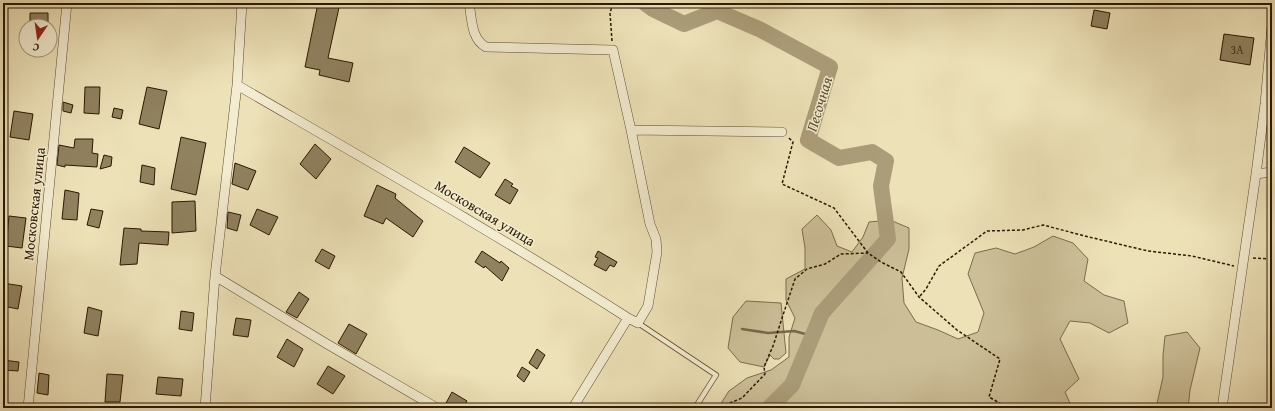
<svg xmlns="http://www.w3.org/2000/svg" width="1275" height="411" font-family="'Gentium Book Plus',serif">
  <style>
    .green { fill: #ccbf98; stroke: #7c6c4c }
    .lines { fill: none; stroke-linecap: round; stroke-linejoin: round }
    .stream { stroke: #786849; stroke-width: 2.5 }
    .river { stroke: #ab9d79; stroke-width: 16 }
    .building { fill: #90815f; stroke: #2b1800 }
    .service-casing { stroke: #5c4a2e; stroke-width: 6 }
    .minor-casing { stroke: #5c4a2e; stroke-width: 10 }
    .path { stroke: #2b1800; stroke-width: 1.5; stroke-dasharray: 3 2; stroke-linecap: butt }
    .service { stroke: #f3ecd0; stroke-width: 4.5 }
    .minor { stroke: #f3ecd0; stroke-width: 9 }
    .labels { text-anchor: middle; dominant-baseline: central; stroke-width: 3; stroke-linejoin: round; paint-order: stroke }
    .number-label { font-size: 12px; fill: #443218 }
    .street-label { font-size: 14px; fill: #2b1800; stroke: #f3ecd0 }
    .water-label { font-size: 15px; font-style: italic; fill: #5e4d30; stroke: #f3ecd0 }
  </style>
  <rect width="100%" height="100%" fill="#ede1b7"/>
  <filter id="stains"><feTurbulence type="fractalNoise" baseFrequency=".005" numOctaves="4"/><feColorMatrix values="0 0 0 0 .2 0 0 0 0 .09 0 0 0 0 .02 0 0 0 .5 -.17"/></filter>
  <radialGradient id="worn" r=".72"><stop offset=".6" stop-color="#630" stop-opacity="0"/><stop offset="1" stop-color="#630" stop-opacity=".3"/></radialGradient>
  <path class="green" d="M817,215L831,230L837,246L852,252L863,237L869,222L890,220L909,228V249L902,278L904,303L916,322L938,330L958,339L978,332L984,313L968,274L975,253L996,248L1015,254L1034,247L1053,236L1073,243L1088,259L1084,281L1104,295L1124,301L1128,323L1109,333L1090,323L1070,321L1060,339L1079,379L1065,392L1072,408H718L729,391L747,378L771,370L789,357V337L795,318L786,300V279L805,269V248L802,229Z
    M746,301L781,303L786,353L779,359H774L770,355L764,367L740,362L728,348L733,317Z
    M1187,332L1200,348L1190,390L1188,408H1156L1163,377V355L1165,336Z"/>
  <g class="lines">
    <path class="stream" d="M742,329L768,333L794,331L813,336"/>
    <path class="river" d="M645,3L653,9L684,24L717,11L761,30L830,67L808,140L839,158L872,152L886,161L881,186L888,239L822,313L792,385L769,408"/>
  </g>
  <path class="building" d="M318,3H340L328,58L353,63L349,82L319,75L320,70L305,67Z
    M1094,10L1110,13L1107,29L1091,26Z
    M30,13H48V26H30Z
    M1224,34L1254,38L1250,65L1220,60Z
    M85,87H100L99,114L84,113Z
    M147,87L167,91L159,129L139,124Z
    M63,102L73,105L71,113L63,111Z
    M114,108L123,110L121,119L112,117Z
    M14,111L33,114L29,140L10,137Z
    M181,137L206,143L196,195L171,189Z
    M75,139H93L92,153L98,154L97,167L65,165V167L57,165L59,145L74,148Z
    M315,144L331,159L316,179L300,164Z
    M464,147L490,163L480,178L455,162Z
    M104,155L112,157L111,166L100,169Z
    M235,163L256,171L248,190L232,184Z
    M142,165L155,168L154,185L140,182Z
    M505,179L513,184L511,186L518,190L510,204L495,195Z
    M377,185L396,194L395,198L423,221L413,237L386,218L383,224L364,216Z
    M65,190L79,193L77,220L62,219Z
    M195,201L196,231L172,233V202Z
    M91,209L103,211L99,228L87,225Z
    M257,209L278,217L269,235L250,225Z
    M228,212L241,215L237,231L227,228Z
    M9,216L26,218L22,248L6,246Z
    M124,228L141,229V231L169,232L168,245L139,243L137,264L120,265Z
    M322,249L335,256L329,269L315,261Z
    M482,251L500,263L501,261L509,268L502,281L485,266L484,268L475,262Z
    M598,251L617,262L614,267L610,265L606,271L594,265L598,258L595,257Z
    M3,283L22,286L18,309L3,306Z
    M299,292L309,299L297,318L286,312Z
    M88,307L102,311L98,336L84,333Z
    M181,311L194,313L192,331L179,329Z
    M236,318L251,320L248,337L233,335Z
    M349,324L367,334L356,354L338,343Z
    M287,339L303,349L294,367L277,357Z
    M537,349L545,355L537,369L529,363Z
    M3,360L19,362L18,371L3,370Z
    M328,366L345,376L333,394L317,384Z
    M522,367L530,372L524,382L517,376Z
    M39,373L49,375L48,395L37,393Z
    M107,374L123,375L120,402H105Z
    M158,377L183,379L181,396L156,394Z
    M452,392L467,401L463,408H455L446,403Z"/>
  <g class="lines">
    <defs>
      <path id="service" d="M638,323L716,375L695,408"/>
      <path id="minor" d="M469,3C472,19 471,39 486,47L613,50L631,130
        M237,85C368,161 500,236 628,318L574,406
        M1256,174L1272,172
        M215,276L327,344L437,408
        M628,318L638,323L648,306L657,252L656,239L650,224L631,130L782,132
        M28,408L67,3
        M205,408L215,276L237,85L242,3
        M1222,408L1256,174L1265,104L1272,26"/>
    </defs>
    <use href="#service" class="service-casing"/>
    <use href="#minor" class="minor-casing"/>
    <path class="path" d="M612,41L610,13L613,3
      M789,138L793,142L782,184L834,208L868,253L881,262L901,272L919,297L957,330L1000,359L989,397L1008,408
      M1253,258L1272,259
      M920,296L926,289L939,266L987,231L1023,230L1043,225L1089,237L1148,251L1192,256L1234,266
      M721,408L723,406L742,398L765,374L764,367L773,346L783,315L795,279L807,269L825,264L841,254L868,253"/>
    <use href="#service" class="service"/>
    <use href="#minor" class="minor"/>
  </g>
  <g class="labels">
    <g class="number-label">
      <text x="1237" y="49">3А</text>
    </g>
    <g class="street-label">
      <text transform="translate(34 204) rotate(-84)">Московская улица</text>
      <text transform="translate(485 213) rotate(31)">Московская улица</text>
    </g>
    <g class="water-label">
      <text transform="translate(819 104) rotate(-73)">Песочная</text>
    </g>
  </g>
  <rect width="1275" height="411" fill="none" stroke="#ede1b7" stroke-width="16"/>
  <rect x="4" y="4" width="1267" height="403" fill="none" stroke="#2b1800" stroke-width="2"/>
  <rect x="8" y="8" width="1259" height="395" fill="none" stroke="#2b1800"/>
  <g transform="translate(38 38) rotate(193)"><circle r="19" fill="#f3ecd0" stroke="#a3977d"/>
  <path d="M0-3L7 15L0 10L-7 15Z" fill="#8f2418"/>
  <text y="-6" font-size="11" font-weight="bold" text-anchor="middle" fill="#2b1800">С</text>
  </g>
  <rect width="100%" height="100%" filter="url(#stains)"/>
  <rect width="100%" height="100%" fill="url(#worn)"/>
</svg>
